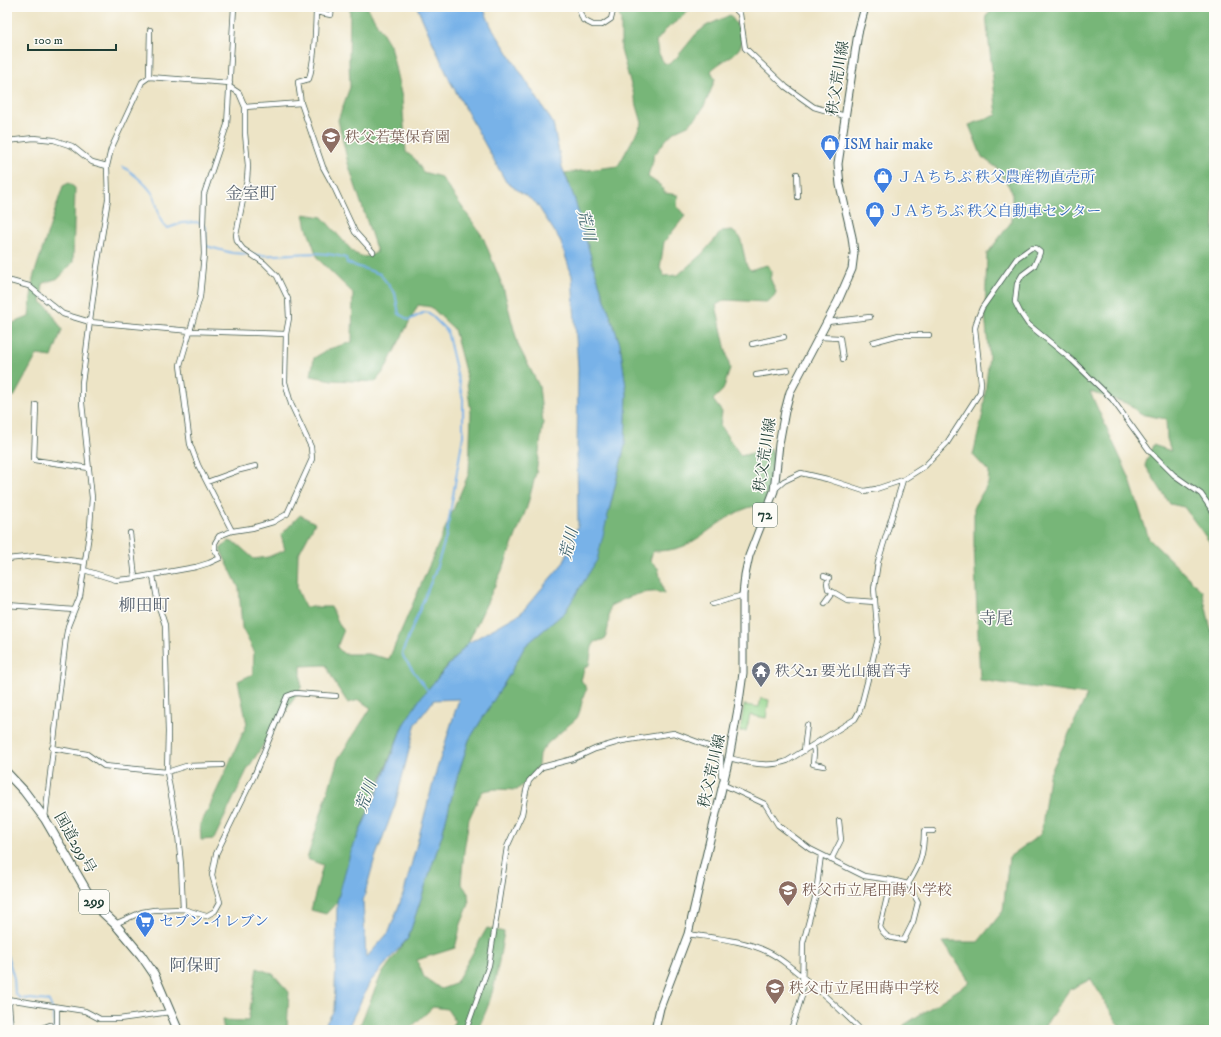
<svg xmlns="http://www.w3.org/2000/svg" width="1221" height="1037" font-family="'IM FELL DW Pica','Noto Serif JP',serif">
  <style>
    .green { fill: #94d58d; stroke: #5a8960 }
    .forest { fill: #77b678; stroke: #4b7a56 }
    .water { fill: #78b2e8; stroke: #4c788e; fill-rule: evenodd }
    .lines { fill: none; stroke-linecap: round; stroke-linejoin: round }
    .stream { stroke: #78b2e8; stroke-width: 2 }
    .minor-casing { stroke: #3e564a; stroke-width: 6 }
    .primary-casing { stroke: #3e564a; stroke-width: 9 }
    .trunk-casing { stroke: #3e564a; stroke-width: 10 }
    .minor { stroke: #fff; stroke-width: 4.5 }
    .primary { stroke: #fff; stroke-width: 7 }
    .trunk { stroke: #fff; stroke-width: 8 }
    .labels { text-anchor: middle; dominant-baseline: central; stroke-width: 3; stroke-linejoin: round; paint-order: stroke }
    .shield { fill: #fdfcf7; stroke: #62766e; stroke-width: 1 }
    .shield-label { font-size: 14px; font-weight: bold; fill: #1f3d34 }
    .street-label { font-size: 15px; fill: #1f3d34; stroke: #fdfcf7 }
    .education-label { font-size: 15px; fill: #785e54; stroke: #fdfcf7; text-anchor: start }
    .shop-label { font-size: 15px; fill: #366cbe; stroke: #fdfcf7; text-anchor: start }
    .worship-label { font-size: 15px; fill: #5b616d; stroke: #fdfcf7; text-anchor: start }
    .water-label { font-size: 16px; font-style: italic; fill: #3a606a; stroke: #fdfcf7 }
    .quarter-label { font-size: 17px; fill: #586370; stroke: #fdfcf7 }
  </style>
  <rect width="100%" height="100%" fill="#fdfcf7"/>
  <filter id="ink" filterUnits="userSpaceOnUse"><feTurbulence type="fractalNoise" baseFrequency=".025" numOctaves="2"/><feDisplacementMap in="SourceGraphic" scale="8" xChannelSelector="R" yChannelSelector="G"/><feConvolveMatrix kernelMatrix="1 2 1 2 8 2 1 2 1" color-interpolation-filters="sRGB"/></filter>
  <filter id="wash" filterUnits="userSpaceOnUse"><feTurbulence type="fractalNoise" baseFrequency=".012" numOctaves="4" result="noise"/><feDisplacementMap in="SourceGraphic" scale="16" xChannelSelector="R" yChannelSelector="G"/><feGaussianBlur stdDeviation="0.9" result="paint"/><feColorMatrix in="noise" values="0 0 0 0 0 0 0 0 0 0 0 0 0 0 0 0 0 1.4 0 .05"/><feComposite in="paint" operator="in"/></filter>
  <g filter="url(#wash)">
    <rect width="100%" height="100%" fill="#ede4c6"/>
    <path class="green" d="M761,698L769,700L766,718L750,715L746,731H740L744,705L759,707Z"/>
    <path class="forest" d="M350,7H367L390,45L402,98L406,152L415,159L423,172L441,177L483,237L503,287L518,345L539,386L543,423L536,473L527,507L504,566L468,643L441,673L403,725L357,838L337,902L326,914L311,910L323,865L307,859L338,759L371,708L359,700L348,703L336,685L326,665L301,666V688L248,768L214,839L201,840L200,824L207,812L247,724L238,681L253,674L254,651L242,628L239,588L220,549L229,541L237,544L254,559L268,557L285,550L281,535L300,515L315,523L298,555L297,588L305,607H331L343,632L337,647L344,654H368L389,659L469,473L471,413L466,375L454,329L431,307L418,305L384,371L375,382L332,380L311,376L314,358L329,349L352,342L353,293L318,259L307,228L304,214L322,217L354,253C365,258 367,258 377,252L348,163L338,120L350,87L349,62Z
      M616,7H690C686,16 676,21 669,27C664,31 660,37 656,42L658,52L664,63L670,64L678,56L696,34L706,26L730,15C733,20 738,25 740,31C749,54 723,57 711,71L715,79C709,95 703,115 688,125C684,127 678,129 674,132C666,138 660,149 653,156C654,165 649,168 648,177L660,185L665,193L678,195L677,206L685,216L664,242L660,268L664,276L678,275L702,254L722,231L731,230L740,237L747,267L751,270L759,267L768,265L772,272L770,278L776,292L773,298L766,302L725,300L716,305L730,369L723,390L713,400L722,412L720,426L741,456L771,448L774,459L765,505C734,505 710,534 684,546C675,550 663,551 653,551L650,560L658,568L664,594C660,593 656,591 652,592C638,592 622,600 610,606L608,628L605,639L595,642L592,647L589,665L585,667L581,680L587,689C581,698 582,709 577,718L548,743L539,754L538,766L525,783L517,790L494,789L483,791L479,797L469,819L464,851L461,883L468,893L469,904L461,924L455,948L417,960L424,977L441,989L455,984L487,928L504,932C498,966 494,1000 477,1030H449L455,1021L447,1009L433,1007L408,1030H358L381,975L408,938L442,835L455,784L469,740L508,677L525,646L565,612L610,507L625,445L627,394L620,344L594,268L574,197L565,173L618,166L642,123L621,50V20Z
      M996,7H1214V548L1184,507L1170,504L1145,465L1153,445L1171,451L1167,439L1166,419L1140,414L1129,404L1090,392L1129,477L1149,539L1202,591L1214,642V1030H1122L1091,979L1069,990L1042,1030H903L904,1025L970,982L943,942H978L1003,911L1009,857L1041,834L1049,776L1087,695L980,680L974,545V506L988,484L989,472L973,455L983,413L989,356L985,315L987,254L1012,221V191L997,168L982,157L969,125L997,115L986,16Z
      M69,183L75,188L73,262L59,278L43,283L41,302L49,308L62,330L52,357L37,355L14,397L7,394V341L13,323L29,317L33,278L63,186Z
      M257,968L273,974L289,992L287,1030H224L222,1020L248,1021Z"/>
    <path class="water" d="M417,7H483L491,26L553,123L562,167L574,197L594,268L620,344L627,394L625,445L597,560L565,612L525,646L508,677L469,740L455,784L442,835L408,938L370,982L347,1030H322L334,1010L336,963L337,902L350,854L377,793L403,725L422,696L468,643L521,613L564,562L578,525L577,450L578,368L572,276L560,240L536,203L506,182L450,81ZM459,699L436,772L404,892L389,932L366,958L363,901L374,861L395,805L416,723L434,700Z"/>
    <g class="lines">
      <path class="stream" d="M122,166C134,174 147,184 154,196C158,206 158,218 164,226L168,228L182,223L197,222L206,227V246L232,253L248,254
        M254,255C286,257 315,248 346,258L347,263L380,274L395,293L399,314L409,320L425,312L429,313L447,331L463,399V436L446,537L435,572L402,653L404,658L428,691
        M7,955L14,978L15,994L20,998L49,1001L53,1011L54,1030"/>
    </g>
  </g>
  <g filter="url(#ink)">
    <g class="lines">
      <defs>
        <path id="minor" d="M578,7L583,20L593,25H602L611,19L614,7
          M733,7L740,14L745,48L786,87L814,107L845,116
          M149,77L150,30
          M301,103L298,82L309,79C315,57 315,34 316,12L331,15L332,7
          M245,107L301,103L323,167L334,187L355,232L373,252
          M7,141L34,138L54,140L72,146L92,162L107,166
          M797,174L798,197
          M7,280L29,286L63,314L90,322L191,331L286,334
          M827,322L870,317
          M819,337L840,338L843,359
          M873,342L899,335H929
          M752,344L784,337
          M756,375L788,370
          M36,405L34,460L89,468
          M207,482L240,470L256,466
          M774,490L784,481L801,473L827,479L864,491L876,489L903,480L925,466L947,443L980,392L981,383L975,328L977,320L982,308L1017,258L1031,248H1035L1040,252L1039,255L1034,266L1022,275L1017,284L1015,302L1020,312L1028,324L1073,361L1112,399L1149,450L1174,475L1201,494L1214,513
          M232,531L198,465L190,444L180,365L200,297L204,254L203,225L204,194L227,125L234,7
          M130,533L135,578
          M7,559L36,556L84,562
          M84,570L116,580L129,579L196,567L209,563L220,558L215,550V543L219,536L232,531L252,528L273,522L287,514L312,459L311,447L291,404L285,382L286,334L289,318L288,299L277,276L264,263L243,249L237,241L236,235L247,180L248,166L245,133V107L239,93L230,87
          M153,576L158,604L165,625L168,732L167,772L178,834L181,865L183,909
          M824,576L829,578L827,583L828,589L847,600L875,602
          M825,603L833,592
          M713,604L743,595
          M7,605L74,610
          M813,745L814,752L813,764L824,766
          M52,748L87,754L104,766L167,772L186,766L222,765
          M804,751L807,725
          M729,758C749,763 768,768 787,761L855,719L860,710L870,671L878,638L874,589L878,562L903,480
          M722,784L765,804L778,825L810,849L864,876L891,880L880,927C886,939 892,938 904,940L913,922L918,902L908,884L891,880
          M45,818L66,637L68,626L80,596L90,527L92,498L82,403V383L97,267L108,199L107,166L111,149L142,82L149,77L230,83
          M831,860L841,840L839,821
          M908,884C920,865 924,854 924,831H933
          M115,924L142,912L154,910L183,909L206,916L215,911L220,902L212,875L216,854L254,776L287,696L295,693L336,696
          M688,934C714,938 744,940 768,952C777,956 785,963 793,969C817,988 840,1009 861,1030
          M7,999L85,1011L100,1019H119L170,1012
          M11,1000L9,1004L11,1030
          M57,1007V1030
          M37,1030L50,1025
          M466,1030L489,965L507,847L522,814L526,791L529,781L542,767L573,759L595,749L622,741L674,733L716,749L721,757V775L725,776
          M790,1030L793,1024L802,996L803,943L816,894L821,855"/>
        <path id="primary" d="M655,1030L660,1008L688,934L729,758L738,709L743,673V595L745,575L749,556L774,491L779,444L785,411L790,392L838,301L852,269L854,253L852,237L840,185L838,164L858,33L865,7"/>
        <path id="trunk" d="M7,773L24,791L45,819L89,895L99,909L115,924L141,955L154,974L178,1030"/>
      </defs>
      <use href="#minor" class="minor-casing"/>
      <use href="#primary" class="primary-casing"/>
      <use href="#trunk" class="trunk-casing"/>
      <use href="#minor" class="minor"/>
      <use href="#primary" class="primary"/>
      <use href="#trunk" class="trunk"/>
    </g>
  </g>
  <defs>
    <symbol id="school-pin" viewBox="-11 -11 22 30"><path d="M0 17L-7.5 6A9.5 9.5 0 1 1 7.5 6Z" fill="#8d6e63" stroke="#fdfcf7"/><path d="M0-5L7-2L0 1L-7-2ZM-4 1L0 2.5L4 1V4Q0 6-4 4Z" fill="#fff"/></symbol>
    <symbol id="shop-pin" viewBox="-11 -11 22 30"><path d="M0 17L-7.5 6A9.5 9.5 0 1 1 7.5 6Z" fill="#3f7fe0" stroke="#fdfcf7"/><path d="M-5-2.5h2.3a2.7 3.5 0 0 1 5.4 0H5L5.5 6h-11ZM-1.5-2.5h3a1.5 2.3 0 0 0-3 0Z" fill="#fff"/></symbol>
    <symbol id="temple-pin" viewBox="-11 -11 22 30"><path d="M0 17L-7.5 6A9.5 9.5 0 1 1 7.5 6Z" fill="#6b7280" stroke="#fdfcf7"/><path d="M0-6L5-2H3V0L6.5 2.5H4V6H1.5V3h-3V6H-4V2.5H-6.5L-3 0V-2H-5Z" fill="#fff"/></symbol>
    <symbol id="supermarket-pin" viewBox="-11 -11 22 30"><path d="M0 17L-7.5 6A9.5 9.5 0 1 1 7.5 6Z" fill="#3f7fe0" stroke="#fdfcf7"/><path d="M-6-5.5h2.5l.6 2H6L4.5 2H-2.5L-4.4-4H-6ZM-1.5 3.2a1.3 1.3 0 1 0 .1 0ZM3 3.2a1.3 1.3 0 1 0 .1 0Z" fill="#fff"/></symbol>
  </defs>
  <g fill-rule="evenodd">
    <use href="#school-pin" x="320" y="126" width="22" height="30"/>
    <use href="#shop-pin" x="819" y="133" width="22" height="30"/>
    <use href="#shop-pin" x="872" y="166" width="22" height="30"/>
    <use href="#shop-pin" x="864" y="200" width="22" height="30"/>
    <use href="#temple-pin" x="750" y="660" width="22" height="30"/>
    <use href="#school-pin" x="777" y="879" width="22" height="30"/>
    <use href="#supermarket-pin" x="134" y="910" width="22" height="30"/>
    <use href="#school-pin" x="764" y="977" width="22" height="30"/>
  </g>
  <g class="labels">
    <g class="shield">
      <rect x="753" y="503" width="24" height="24" rx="3"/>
      <rect x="79" y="890" width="30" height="24" rx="3"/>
    </g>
    <g class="shield-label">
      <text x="765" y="515">72</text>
      <text x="94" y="902">299</text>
    </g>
    <g class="street-label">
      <text transform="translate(838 78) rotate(-81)">秩父荒川線</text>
      <text transform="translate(765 455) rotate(-81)">秩父荒川線</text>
      <text transform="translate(712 771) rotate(-77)">秩父荒川線</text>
      <text transform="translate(75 843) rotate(60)">国道299号</text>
    </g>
    <g class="education-label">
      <text x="345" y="137">秩父若葉保育園</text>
      <text x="802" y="890">秩父市立尾田蒔小学校</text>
      <text x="789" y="988">秩父市立尾田蒔中学校</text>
    </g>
    <g class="shop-label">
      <text x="844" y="144">ISM hair make</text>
      <text x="897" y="177">ＪＡちちぶ 秩父農産物直売所</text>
      <text x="889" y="211">ＪＡちちぶ 秩父自動車センター</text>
      <text x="159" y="921">セブン-イレブン</text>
    </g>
    <g class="worship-label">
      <text x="775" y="671">秩父21 要光山観音寺</text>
    </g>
    <g class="water-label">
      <text transform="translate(586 225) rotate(77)">荒川</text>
      <text transform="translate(569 544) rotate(-76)">荒川</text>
      <text transform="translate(366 796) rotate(-70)">荒川</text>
    </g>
    <g class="quarter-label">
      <text x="251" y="194">金室町</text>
      <text x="144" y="606">柳田町</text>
      <text x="996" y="619">寺尾</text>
      <text x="195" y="966">阿保町</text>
    </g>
  </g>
  <rect width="1221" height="1037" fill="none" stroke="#fdfcf7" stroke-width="24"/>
  <path d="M28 44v6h88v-6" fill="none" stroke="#1f3d34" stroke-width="2"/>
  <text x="34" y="44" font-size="12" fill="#1f3d34" stroke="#fdfcf7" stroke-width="3" paint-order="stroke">100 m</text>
</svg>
